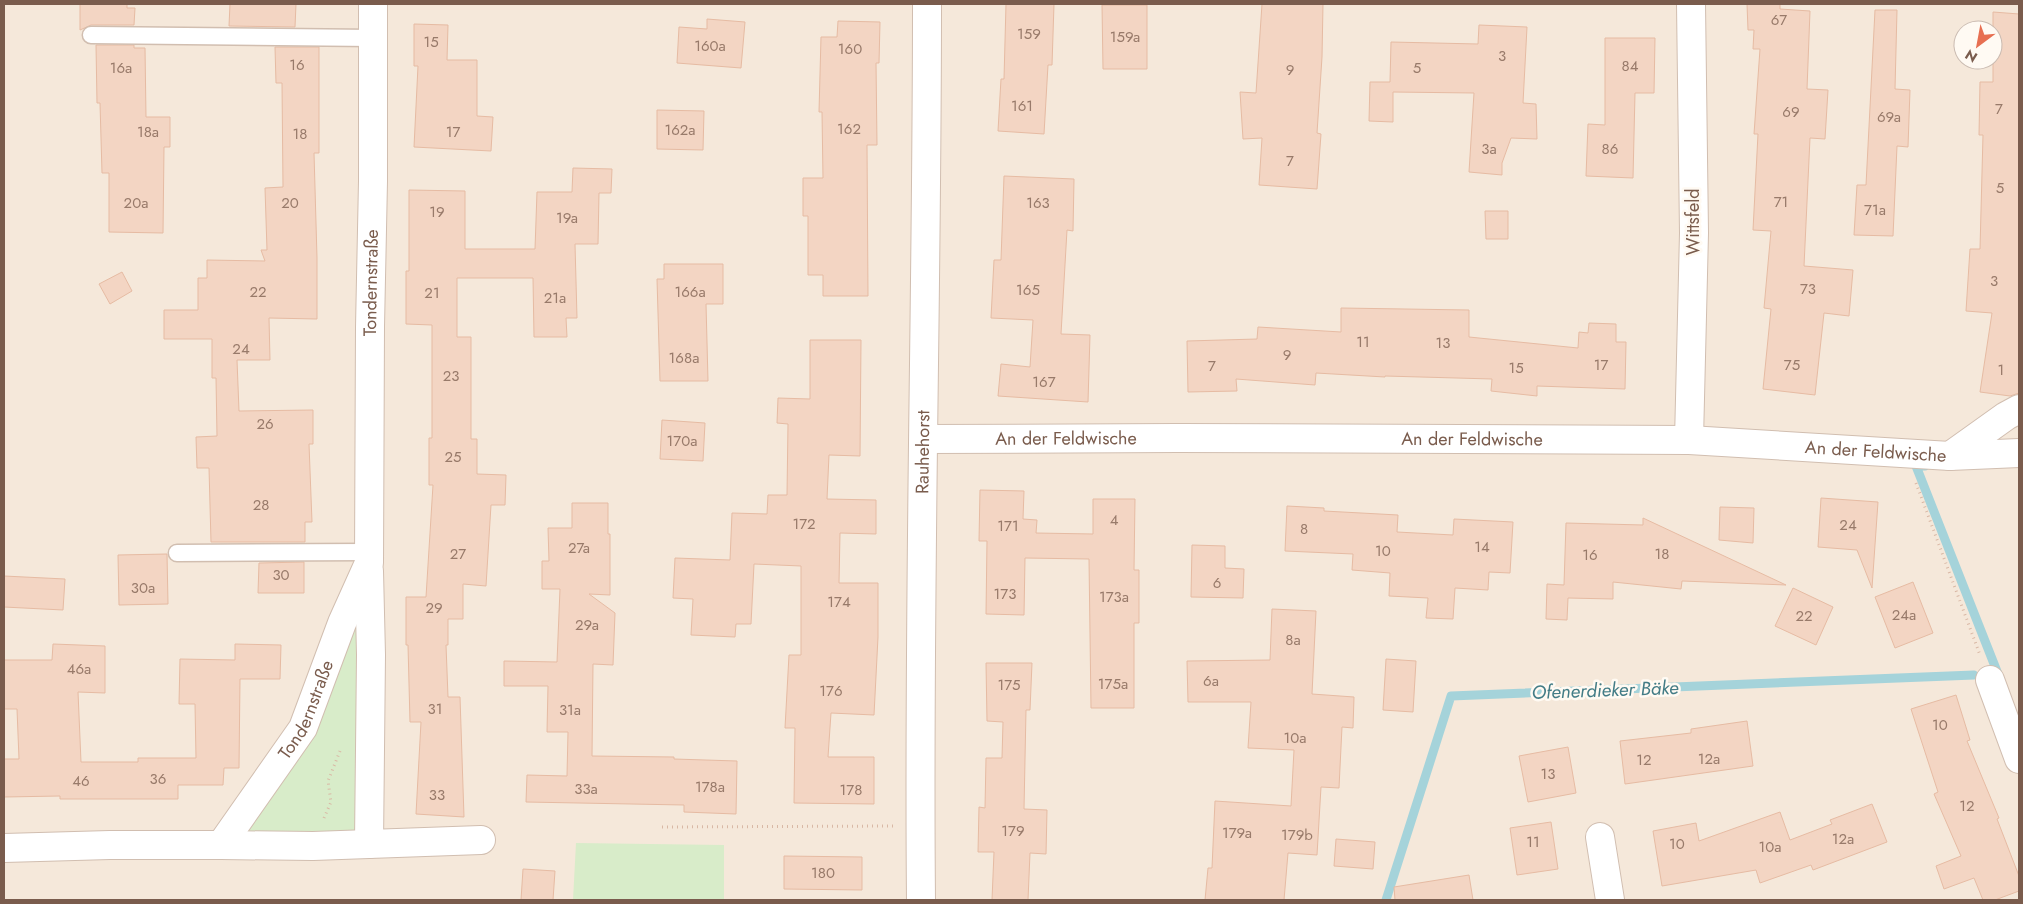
<svg xmlns="http://www.w3.org/2000/svg" width="2023" height="904" font-family="Jost,sans-serif">
  <style>
    .residential { fill: #f5e8da; fill-rule: evenodd }
    .green { fill: #d8ecc9 }
    .lines { fill: none; stroke-linecap: round; stroke-linejoin: round }
    .stream { stroke: #a5d3da; stroke-width: 9 }
    .building { fill: #f3d5c3; stroke: #e6bba3 }
    .lane-casing { stroke: #d1beb0; stroke-width: 19 }
    .street-casing { stroke: #d1beb0; stroke-width: 30 }
    .path { stroke: #d9b8a5; stroke-width: 3; stroke-dasharray: 1 4; stroke-linecap: butt }
    .lane { stroke: #fff; stroke-width: 16 }
    .street { stroke: #fff; stroke-width: 28 }
    .labels { text-anchor: middle; dominant-baseline: central; stroke-width: 5; stroke-linejoin: round; paint-order: stroke }
    .number-label { font-size: 15px; fill: #987a6a }
    .street-label { font-size: 18px; fill: #7a5c4d; stroke: #fffaf3 }
    .water-label { font-size: 19px; font-style: italic; fill: #437c86; stroke: #fffaf3 }
  </style>
  <rect width="100%" height="100%" fill="#fdf6ec"/>
  <path class="residential" d="M4,4H2019V900H4ZM1963,30H1993V60H1963Z"/>
  <path class="green" d="M369,563V844L221,845L266,783Z
    M576,843L724,845V900H573Z"/>
  <g class="lines">
    <path class="stream" d="M1925,466H1916L1998,674H1994
      M1386,900L1451,696L1974,675"/>
  </g>
  <path class="building" d="M80,4H127V8H135L134,25H91L80,30Z
    M230,4H296L295,27L229,26Z
    M1006,4H1054L1052,65H1048L1044,134L998,131L1001,79H1004Z
    M1262,4H1323L1322,57L1317,133L1321,134L1317,189L1259,185L1262,138L1243,139L1240,92L1256,93Z
    M1747,4H1780V9L1810,11L1807,89L1828,90L1825,139L1810,138L1804,266L1853,270L1849,316L1824,313L1815,395L1763,389L1771,309L1764,308L1771,231L1753,230L1758,134H1754L1760,49H1753L1754,30H1748Z
    M1102,5H1147V69H1103Z
    M1875,10H1897L1895,89L1910,90L1908,147L1897,146L1893,236L1854,235L1857,185H1866Z
    M1993,12L2019,14V393L2010,396L1980,392L1992,313L1966,311L1970,249H1980L1983,135H1979L1980,82H1993Z
    M707,19L745,22L741,68L677,63L679,27L707,29Z
    M838,21L880,22L879,63H876L877,145H867L868,296H823V275H808V216H803V178H823L822,112H819L821,37H837Z
    M414,24L448,25L447,60H477V116L493,117L491,151L414,147L418,66H414Z
    M1479,25L1527,27L1523,103L1536,104L1537,139L1511,138L1502,163V175L1469,172L1474,93L1393,92V122L1369,121L1370,82H1390L1391,42L1478,44Z
    M1605,38H1655L1654,93H1635L1633,178L1586,176L1588,124L1605,125Z
    M96,45H134V48H145L146,117H170V147H164L163,233L109,232V173H102L100,103H97Z
    M275,47H319V153H314L317,258V319L269,318L270,360H237L239,411L313,410V444H309L312,522H305V542H211L209,468H197L196,437L217,436L216,378H212V339H164V310H198V278H207V260L265,261L261,250H267L265,188L283,187L282,83H276Z
    M657,110L704,111L703,150L657,149Z
    M573,168L612,169L611,193H599L598,244H575L577,318H566L567,337H534L533,278H457V337H471V439H477V474L506,475L505,505H491L486,586L463,584V619H448V645H446L448,697H460L464,817L416,814L421,722H410L408,645H406V597H426L433,485H429V438H432V325L406,324V271H409V190L465,191V249H535L537,192H572Z
    M1004,176L1074,179L1073,231L1067,230L1061,334L1090,335L1088,402L998,396L1001,364L1030,367L1033,320L991,318L994,260H1001Z
    M1485,211H1508V239H1486Z
    M664,264H723V304H706L708,381H660L657,279H664Z
    M122,272L132,291L110,304L99,284Z
    M1341,308L1469,310V337L1578,348L1579,332L1588,333L1589,323L1616,324V342H1626L1625,389L1537,386V396L1491,391L1492,379L1385,376V377L1316,373L1315,385L1236,379L1237,391L1188,392L1187,341L1257,339L1258,327L1341,332Z
    M810,340H861L860,456L829,455L827,499L876,500V534L840,533L839,583H878V637L874,715L831,713L828,757H874V804L794,803L795,728H785L789,655H801V566L754,564L751,624H736L735,637L691,635L693,599L673,598L675,558L730,560L732,513L767,514L768,495H787L788,424L777,423L778,398L810,399Z
    M662,420L705,423L703,461L660,459Z
    M980,490L1024,491L1023,519L1037,520L1036,533L1093,534V499H1135L1134,570H1139V623H1134V708H1091L1089,559L1025,558L1024,615L986,614L987,541H979Z
    M1821,498L1878,502L1872,588L1857,550L1818,547Z
    M572,503H608V534H610V595L589,594L615,613L613,665L593,664L592,756L674,757V759L737,761L736,814L684,812V805L526,802L527,775L567,776L568,732H547L548,686H504V661L557,662L560,589H542V561H549L548,528H572Z
    M1287,506L1324,508V511L1398,515L1397,532L1453,535L1454,519L1513,522L1510,573L1489,572L1488,590L1455,588L1453,619L1426,618L1428,598L1389,596L1390,573L1352,570L1353,554L1285,551Z
    M1720,507L1754,508L1753,543L1719,540Z
    M1643,518L1786,585L1682,581L1681,589L1613,582V599L1568,598L1567,620L1546,619L1547,584L1564,585L1566,523L1643,525Z
    M1192,545L1225,546V568L1244,569L1243,598L1191,597Z
    M167,554L168,604L119,605L118,555Z
    M304,562V593H258L259,563Z
    M4,576L65,579L63,610L4,607Z
    M1913,582L1933,633L1895,648L1875,597Z
    M1793,588L1833,607L1816,645L1775,626Z
    M1272,609L1316,611L1312,694L1354,697L1353,728L1342,727L1339,788L1321,787L1317,855L1288,853L1284,900H1205L1208,868H1212L1215,801L1291,806L1294,750L1248,748L1251,702H1188L1187,661L1270,660Z
    M53,644L105,646V693L78,692L81,762H138V758H196L195,704H179L180,659L235,660V644L281,645L280,679H240L239,768H224L223,785H178V799H60V796L4,797V759H19L17,709H4V660H52Z
    M1386,659L1416,661L1413,712L1383,710Z
    M986,663H1032L1030,710H1026L1024,809L1047,810L1046,854L1030,853L1028,900H992L994,852H978L979,807L985,808L986,758H1002L1003,722L987,721Z
    M1956,695L1970,740L1967,741L1999,818L1997,819L2019,876V891L1995,900H1983L1974,878L1944,889L1936,866L1961,856L1934,794L1938,792L1911,709Z
    M1747,721L1753,766L1625,784L1620,741L1691,733V729Z
    M1568,747L1576,793L1528,802L1519,756Z
    M1872,804L1887,842L1813,870L1811,865L1760,883L1756,870L1662,886L1653,831L1696,823L1699,841L1780,812L1790,840L1832,824L1830,820Z
    M1551,822L1558,869L1517,875L1510,828Z
    M1336,839L1375,842L1373,869L1334,866Z
    M784,856L862,857V890L784,889Z
    M523,869L555,871L553,900H521Z
    M1469,875L1473,900H1395L1394,887Z"/>
  <g class="lines">
    <defs>
      <path id="lane" d="M91,35L373,38
        M177,553L368,552"/>
      <g id="street">
        <path id="s1" d="M924,439L1178,438L1689,440L1950,456L2019,453"/>
        <path d="M1689,440L1694,233L1691,4"/>
        <path d="M1950,456L2006,416L2019,409"/>
        <path d="M369,571L371,655L369,844"/>
        <path d="M1990,680L2019,759"/>
        <path d="M1600,837L1610,900"/>
        <path d="M221,845L313,846L481,840"/>
        <path id="s2" d="M4,848L110,845H221L303,728L342,623L369,563L370,327L373,181V4"/>
        <path id="s3" d="M921,900C918,601 927,303 927,4"/>
      </g>
    </defs>
    <use href="#lane" class="lane-casing"/>
    <use href="#street" class="street-casing"/>
    <path class="path" d="M1916,483L1980,655
      M324,818L331,802L328,781L340,751
      M662,827L893,826"/>
    <use href="#lane" class="lane"/>
    <use href="#street" class="street"/>
  </g>
  <g class="labels">
    <g class="number-label">
      <text x="1779" y="20">67</text>
      <text x="1029" y="34">159</text>
      <text x="1125" y="37">159a</text>
      <text x="431" y="42">15</text>
      <text x="710" y="46">160a</text>
      <text x="850" y="49">160</text>
      <text x="1502" y="56">3</text>
      <text x="297" y="65">16</text>
      <text x="1630" y="66">84</text>
      <text x="121" y="68">16a</text>
      <text x="1417" y="68">5</text>
      <text x="1290" y="70">9</text>
      <text x="1022" y="106">161</text>
      <text x="1999" y="109">7</text>
      <text x="1791" y="112">69</text>
      <text x="1889" y="117">69a</text>
      <text x="849" y="129">162</text>
      <text x="680" y="130">162a</text>
      <text x="148" y="132">18a</text>
      <text x="453" y="132">17</text>
      <text x="300" y="134">18</text>
      <text x="1489" y="149">3a</text>
      <text x="1610" y="149">86</text>
      <text x="1290" y="161">7</text>
      <text x="2000" y="188">5</text>
      <text x="1781" y="202">71</text>
      <text x="136" y="203">20a</text>
      <text x="290" y="203">20</text>
      <text x="1038" y="203">163</text>
      <text x="1875" y="210">71a</text>
      <text x="437" y="212">19</text>
      <text x="567" y="218">19a</text>
      <text x="1994" y="281">3</text>
      <text x="1808" y="289">73</text>
      <text x="1028" y="290">165</text>
      <text x="258" y="292">22</text>
      <text x="690" y="292">166a</text>
      <text x="432" y="293">21</text>
      <text x="555" y="298">21a</text>
      <text x="1363" y="342">11</text>
      <text x="1443" y="343">13</text>
      <text x="241" y="349">24</text>
      <text x="1287" y="355">9</text>
      <text x="684" y="358">168a</text>
      <text x="1601" y="365">17</text>
      <text x="1792" y="365">75</text>
      <text x="1212" y="366">7</text>
      <text x="1516" y="368">15</text>
      <text x="2001" y="370">1</text>
      <text x="451" y="376">23</text>
      <text x="1044" y="382">167</text>
      <text x="265" y="424">26</text>
      <text x="682" y="441">170a</text>
      <text x="453" y="457">25</text>
      <text x="261" y="505">28</text>
      <text x="1114" y="520">4</text>
      <text x="804" y="524">172</text>
      <text x="1848" y="525">24</text>
      <text x="1008" y="526">171</text>
      <text x="1304" y="529">8</text>
      <text x="1482" y="547">14</text>
      <text x="579" y="548">27a</text>
      <text x="1383" y="551">10</text>
      <text x="458" y="554">27</text>
      <text x="1662" y="554">18</text>
      <text x="1590" y="555">16</text>
      <text x="281" y="575">30</text>
      <text x="1217" y="583">6</text>
      <text x="143" y="588">30a</text>
      <text x="1005" y="594">173</text>
      <text x="1114" y="597">173a</text>
      <text x="839" y="602">174</text>
      <text x="434" y="608">29</text>
      <text x="1904" y="615">24a</text>
      <text x="1804" y="616">22</text>
      <text x="587" y="625">29a</text>
      <text x="1293" y="640">8a</text>
      <text x="79" y="669">46a</text>
      <text x="1211" y="681">6a</text>
      <text x="1113" y="684">175a</text>
      <text x="1009" y="685">175</text>
      <text x="831" y="691">176</text>
      <text x="435" y="709">31</text>
      <text x="570" y="710">31a</text>
      <text x="1940" y="725">10</text>
      <text x="1295" y="738">10a</text>
      <text x="1709" y="759">12a</text>
      <text x="1644" y="760">12</text>
      <text x="1548" y="774">13</text>
      <text x="158" y="779">36</text>
      <text x="81" y="781">46</text>
      <text x="710" y="787">178a</text>
      <text x="586" y="789">33a</text>
      <text x="851" y="790">178</text>
      <text x="437" y="795">33</text>
      <text x="1967" y="806">12</text>
      <text x="1013" y="831">179</text>
      <text x="1237" y="833">179a</text>
      <text x="1297" y="835">179b</text>
      <text x="1843" y="839">12a</text>
      <text x="1533" y="842">11</text>
      <text x="1677" y="844">10</text>
      <text x="1770" y="847">10a</text>
      <text x="823" y="873">180</text>
    </g>
    <g class="street-label">
      <text transform="translate(1693 222) rotate(-90)">Wittsfeld</text>
      <text stroke="none"><textPath href="#s2" startOffset="818">Tondernstraße</textPath></text>
      <text stroke="none"><textPath href="#s1" startOffset="142">An der Feldwische</textPath></text>
      <text stroke="none"><textPath href="#s1" startOffset="548">An der Feldwische</textPath></text>
      <text stroke="none"><textPath href="#s3" startOffset="448">Rauhehorst</textPath></text>
      <text stroke="none"><textPath href="#s1" startOffset="952">An der Feldwische</textPath></text>
      <text stroke="none"><textPath href="#s2" startOffset="378">Tondernstraße</textPath></text>
    </g>
    <g class="water-label">
      <text transform="translate(1605 690) rotate(-2)">Ofenerdieker Bäke</text>
    </g>
  </g>
  <rect width="2023" height="904" fill="none" stroke="#7a5c4d" stroke-width="10"/>
  <g transform="translate(1978 45) rotate(212)"><circle r="24" fill="#fffaf3" stroke="#cabbb1"/>
  <path d="M0-4L9 19L0 12L-9 19Z" fill="#e76f51"/>
  <text y="-8" font-size="14" font-weight="bold" text-anchor="middle" fill="#7a5c4d">N</text>
  </g>
</svg>
